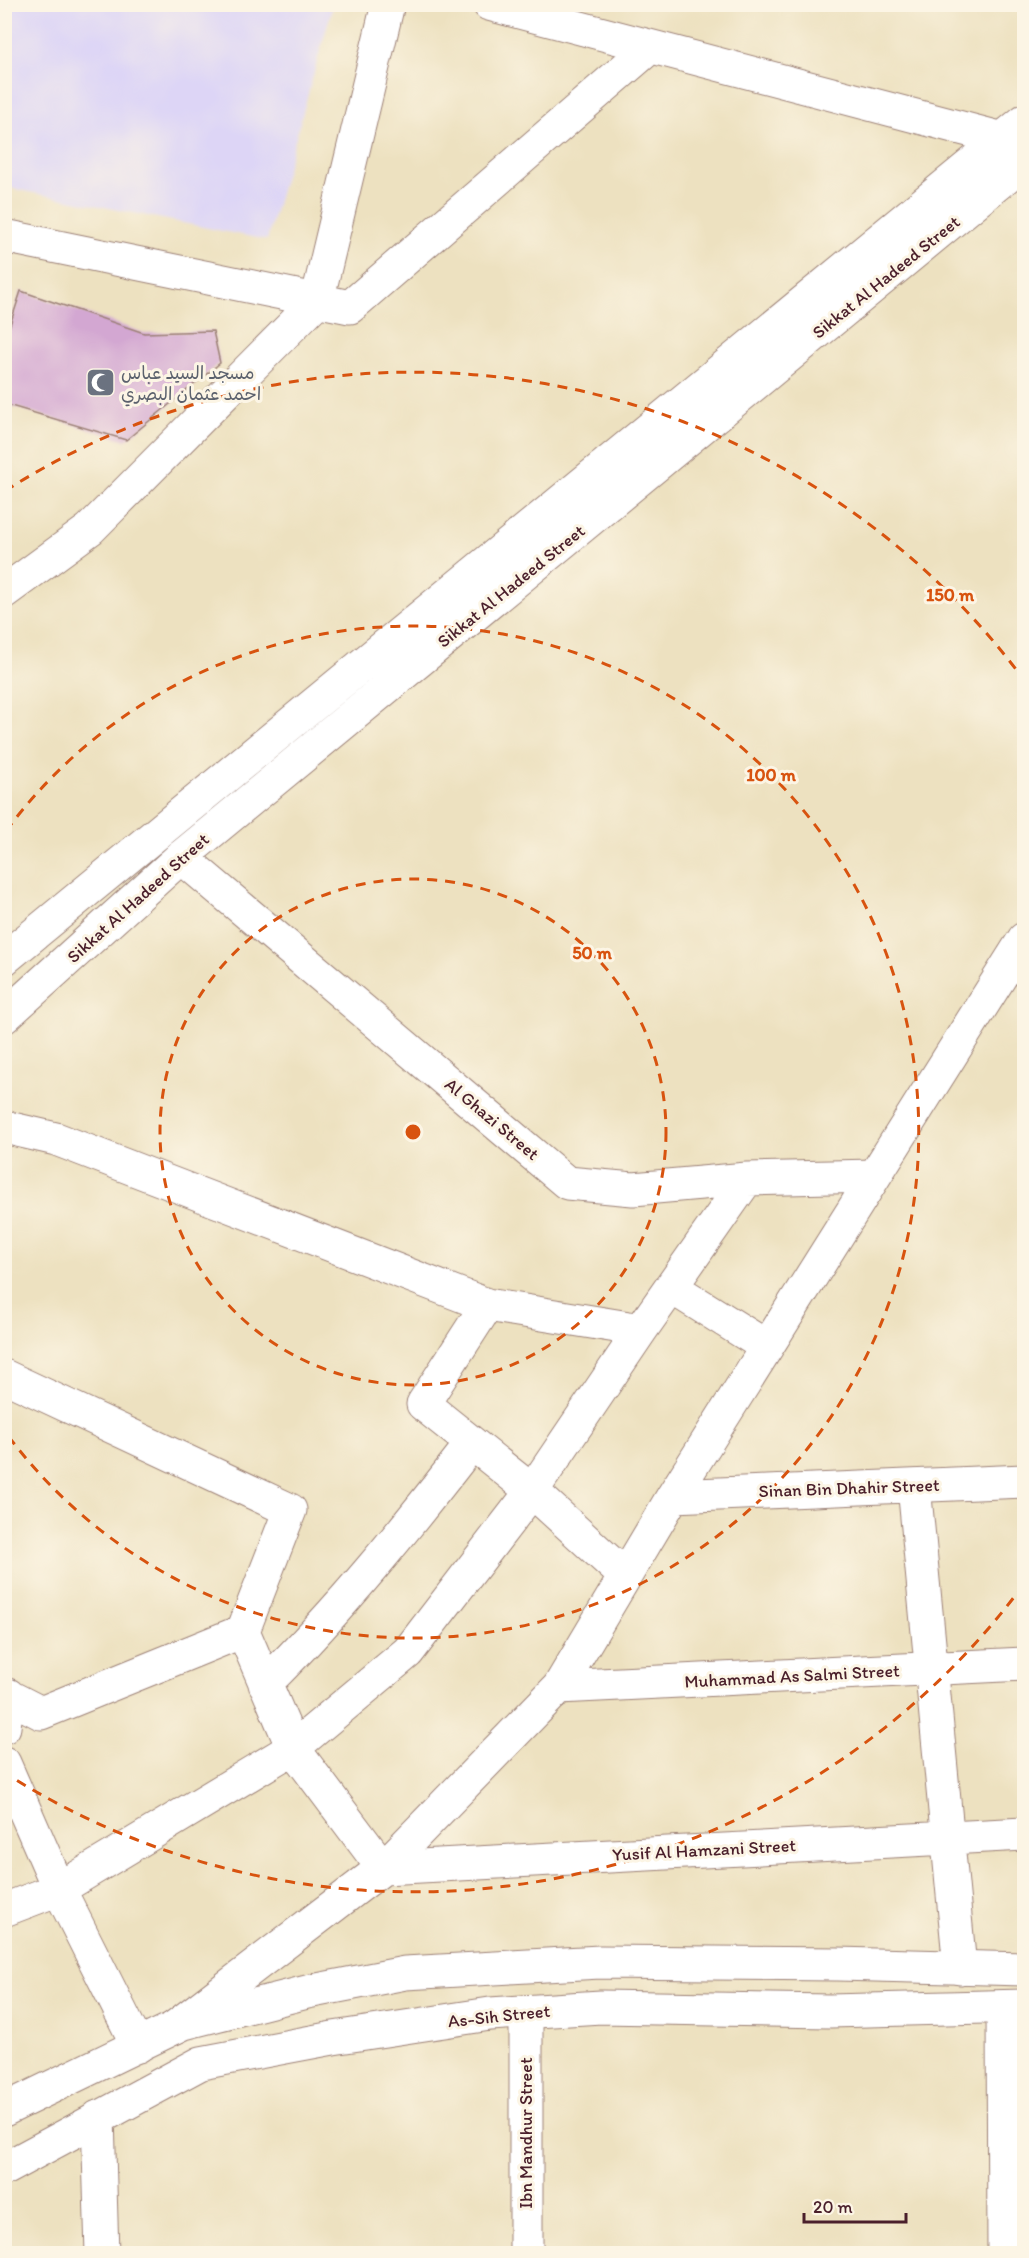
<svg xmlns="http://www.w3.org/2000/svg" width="1029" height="2258" font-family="Itim,'Playpen Sans Arabic',sans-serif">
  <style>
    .built { fill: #ddd5f6 }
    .building { fill: #d3a7d2 }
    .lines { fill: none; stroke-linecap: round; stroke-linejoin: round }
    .minor-casing { stroke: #9c8076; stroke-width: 35 }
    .major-casing { stroke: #9c8076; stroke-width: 35 }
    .minor { stroke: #fff; stroke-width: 33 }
    .major { stroke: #fff; stroke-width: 33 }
    .ring { fill: none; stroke: #d8530f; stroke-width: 3; stroke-dasharray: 10 8 }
    .labels { text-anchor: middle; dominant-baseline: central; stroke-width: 6; stroke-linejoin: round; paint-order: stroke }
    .street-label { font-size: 18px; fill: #4a1f2b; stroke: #fcf5e5 }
    .worship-label { font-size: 18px; fill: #5b616d; stroke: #fcf5e5; text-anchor: start }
    .centre { fill: #d8530f; stroke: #fcf5e5; stroke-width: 3 }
    .ring-label { font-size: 18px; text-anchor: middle; font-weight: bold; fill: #d8530f; stroke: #fcf5e5; stroke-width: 6; stroke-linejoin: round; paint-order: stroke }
  </style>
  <rect width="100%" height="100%" fill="#fcf5e5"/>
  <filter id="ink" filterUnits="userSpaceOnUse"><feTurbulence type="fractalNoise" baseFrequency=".0167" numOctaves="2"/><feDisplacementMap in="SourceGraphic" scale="12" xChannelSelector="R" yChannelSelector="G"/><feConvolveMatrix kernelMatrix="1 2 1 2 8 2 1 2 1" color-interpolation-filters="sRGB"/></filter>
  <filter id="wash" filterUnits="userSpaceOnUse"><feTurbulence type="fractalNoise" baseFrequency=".008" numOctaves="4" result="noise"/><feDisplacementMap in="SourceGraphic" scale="24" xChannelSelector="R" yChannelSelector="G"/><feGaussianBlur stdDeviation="1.35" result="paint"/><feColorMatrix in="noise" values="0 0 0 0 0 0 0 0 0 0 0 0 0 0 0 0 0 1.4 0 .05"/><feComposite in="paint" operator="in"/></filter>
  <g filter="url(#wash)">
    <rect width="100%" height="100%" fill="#ede1c0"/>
    <path class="built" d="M4,5H333L267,240L5,187Z"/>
    <g id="blocks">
      <path class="building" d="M21,291L144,333L213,331L220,363L126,440L4,404V343Z"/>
    </g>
  </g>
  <g filter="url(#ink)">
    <use href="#blocks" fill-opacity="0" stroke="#9c8076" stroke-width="1.5"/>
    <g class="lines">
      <defs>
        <path id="minor" d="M489,4L1003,139
          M4,236L350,307L649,48
          M4,592L90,529L317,301L388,4
          M181,857L567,1183L633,1189L747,1179L874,1176
          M4,1127L56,1139L487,1305L641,1330
          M671,1287L767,1347
          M487,1305L423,1404L532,1491L625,1576
          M4,1376L290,1510L243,1631L293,1748L383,1868L559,1687L673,1496L1024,939
          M914,1486L960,1968
          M673,1496L1024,1481
          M265,1684C341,1609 407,1527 472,1443
          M559,1687L1024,1664
          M4,1694L41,1713L243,1631
          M4,1727L8,1695
          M4,1763L59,1889L138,2046
          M4,1910L59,1889L293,1748L408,1652L532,1491L641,1330L747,1179
          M1003,2007L1004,2254
          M526,2012V2254
          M175,2027L383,1868L1024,1834
          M98,2117L102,2254"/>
        <path id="major" d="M4,959L1024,121
          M4,1017L181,857L1024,162
          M4,2110L184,2023L307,1992L405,1973L600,1962L838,1964L1024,1969
          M4,2169L201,2063L333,2038L490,2014L601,2007L830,2011L1024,2006"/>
      </defs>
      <use href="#minor" class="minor-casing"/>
      <use href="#major" class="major-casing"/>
      <use href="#minor" class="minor"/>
      <use href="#major" class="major"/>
    </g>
  </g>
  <g class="ring">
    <circle cx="413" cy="1132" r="253"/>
    <path d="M6 831A506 506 0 1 1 6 1433"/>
    <path d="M1024 1584A760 760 0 0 1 5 1773M5 491A760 760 0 0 1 1024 680"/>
  </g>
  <defs>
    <symbol id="mosque-square" viewBox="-11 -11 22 22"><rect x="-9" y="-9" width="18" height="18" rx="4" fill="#6b7280" stroke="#fcf5e5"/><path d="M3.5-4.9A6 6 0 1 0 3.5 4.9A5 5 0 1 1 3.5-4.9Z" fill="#fff"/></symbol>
  </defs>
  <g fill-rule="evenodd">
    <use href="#mosque-square" x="84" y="366" width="33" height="33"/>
  </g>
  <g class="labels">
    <g class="street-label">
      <text transform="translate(886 277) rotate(-39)">Sikkat Al Hadeed Street</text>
      <text transform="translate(511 586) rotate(-39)">Sikkat Al Hadeed Street</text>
      <text transform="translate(138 898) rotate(-42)">Sikkat Al Hadeed Street</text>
      <text transform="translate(492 1119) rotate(40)">Al Ghazi Street</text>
      <text transform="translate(849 1488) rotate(-2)">Sinan Bin Dhahir Street</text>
      <text transform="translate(792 1676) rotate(-3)">Muhammad As Salmi Street</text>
      <text transform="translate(704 1850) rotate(-3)">Yusif Al Hamzani Street</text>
      <text transform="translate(499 2016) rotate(-6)">As-Sih Street</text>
      <text transform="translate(526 2133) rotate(-90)">Ibn Mandhur Street</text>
    </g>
    <g class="worship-label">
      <text x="121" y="373">مسجد السيد عباس<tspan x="121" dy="21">احمد عثمان البصري</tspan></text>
    </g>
  </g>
  <circle cx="413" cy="1132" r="9" class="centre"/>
  <g class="ring-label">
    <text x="950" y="601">150 m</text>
    <text x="771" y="781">100 m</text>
    <text x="592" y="959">50 m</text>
  </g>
  <rect width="1029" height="2258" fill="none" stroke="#fcf5e5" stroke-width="24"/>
  <path d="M804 2213v9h102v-9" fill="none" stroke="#4a1f2b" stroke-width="3"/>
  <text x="813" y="2213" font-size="18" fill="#4a1f2b" stroke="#fcf5e5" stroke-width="4.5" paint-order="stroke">20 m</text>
</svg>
